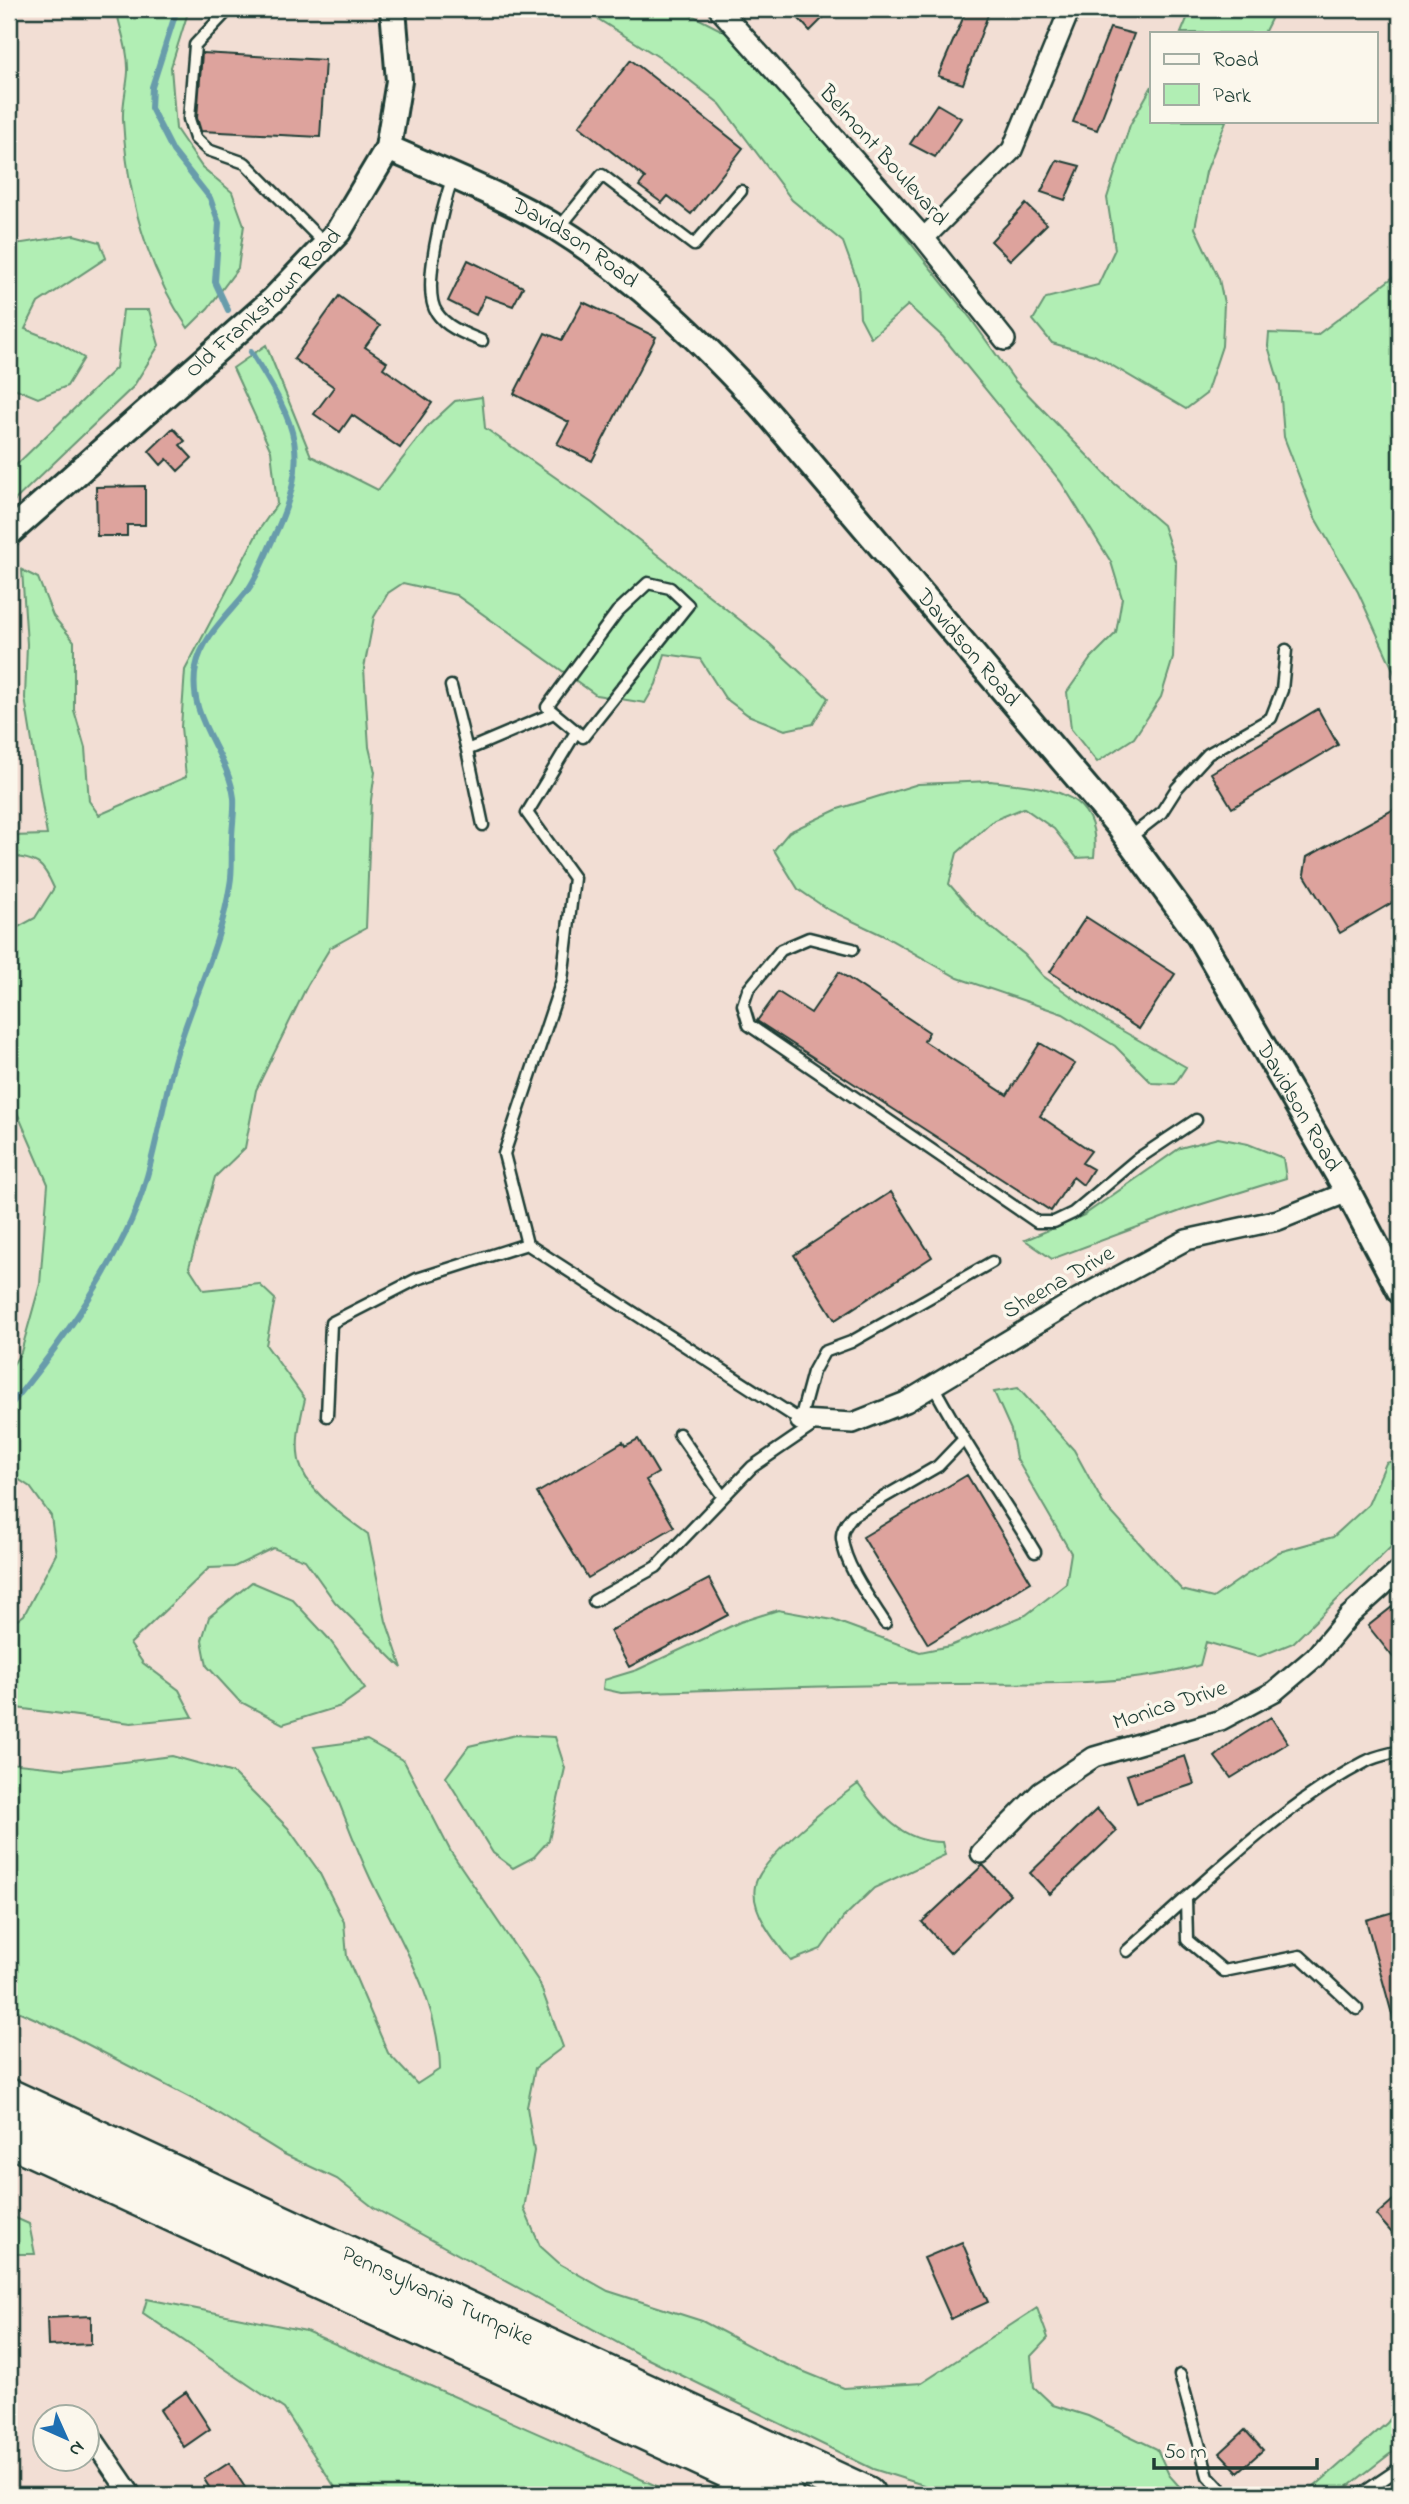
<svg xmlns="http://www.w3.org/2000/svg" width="1409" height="2504" font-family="'Indie Flower',sans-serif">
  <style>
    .green { fill: #b1eeb4; stroke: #689674; stroke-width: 2 }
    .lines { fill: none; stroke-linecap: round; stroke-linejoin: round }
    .stream { stroke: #689cab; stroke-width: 6 }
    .building { fill: #dda39d; stroke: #1f3d34; stroke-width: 2 }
    .service-casing { stroke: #1f3d34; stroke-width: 15 }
    .minor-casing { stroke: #1f3d34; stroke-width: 24 }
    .tertiary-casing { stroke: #1f3d34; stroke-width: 30 }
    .motorway-casing { stroke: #1f3d34; stroke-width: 42 }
    .service { stroke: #fbf7ec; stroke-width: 10 }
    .minor { stroke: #fbf7ec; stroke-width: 19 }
    .tertiary { stroke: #fbf7ec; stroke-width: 24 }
    .motorway { stroke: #fbf7ec; stroke-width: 37 }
    .labels { text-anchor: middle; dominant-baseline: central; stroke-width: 7; stroke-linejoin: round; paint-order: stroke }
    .street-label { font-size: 23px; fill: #1f3d34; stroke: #fbf7ec }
  </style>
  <rect width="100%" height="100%" fill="#f2ded4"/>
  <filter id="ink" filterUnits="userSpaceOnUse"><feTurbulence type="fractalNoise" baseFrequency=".0143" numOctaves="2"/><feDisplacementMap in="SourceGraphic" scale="14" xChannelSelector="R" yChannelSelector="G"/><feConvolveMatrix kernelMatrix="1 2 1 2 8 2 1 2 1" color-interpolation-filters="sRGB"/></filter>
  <g filter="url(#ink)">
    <path class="green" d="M116,9H189L171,67L176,129L202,167L232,192L244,225L238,268L208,308L188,328C146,267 127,194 123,120C122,104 127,88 128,72C129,52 120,28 116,9Z
      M582,9H680L727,33L859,178L971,319L1015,381L1114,483L1163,525L1176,564L1173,658L1161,697L1134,738L1097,762L1071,729L1067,692L1091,658L1116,633L1122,598L1111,562L1061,482L943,337L908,305L871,338L860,317L858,283L843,242L792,200L720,104L665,61Z
      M1191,9H1276L1264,33H1181Z
      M1152,86V121H1226L1206,172L1195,228L1219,279L1224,303L1222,346L1206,394L1186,409L1094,355L1052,343L1033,320L1046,298L1098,285L1115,249L1107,198L1130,125Z
      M74,235L100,242L106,258L38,303L25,329L58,342L84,358L67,386L38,398L9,386V245Z
      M1400,272V685L1358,592L1315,518L1284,437L1280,386L1268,346L1269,333L1317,335Z
      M123,310H149L159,345L133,387L9,506V472L116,368Z
      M266,345L311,456L378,490L429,425L455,401L482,397L485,428L592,503L769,643L828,698L813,724L785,730L748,715L725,698L700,659L665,654L656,684L645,703L596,695L456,595L403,583L388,593L374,617L364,668L369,747L375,772L371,800L366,928L330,948L307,986L256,1090L245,1148L215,1177L189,1267L204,1290L259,1284L275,1299L266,1345L305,1399C300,1420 293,1449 302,1470C313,1495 346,1518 368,1534L386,1621L402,1668L335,1602L305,1560L273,1548L234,1567L209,1568L130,1644L143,1663L179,1690L193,1717L131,1723L9,1707V1626L24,1615L56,1554L51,1516L30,1487L9,1473V1371L21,1352L40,1284L48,1184L9,1094V932L35,918L54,888C42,861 38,860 9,856L10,836L47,835L25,698L27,644L22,570L38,578L53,616L74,641V710L85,748L89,801L99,815L186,777L181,727L185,670L259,530L277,504L271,451L233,368Z
      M991,781C1043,788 1102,787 1094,857L1077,858L1054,829L1024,808L994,820L957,853L949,884L976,915L1025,955L1043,976L1107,1022L1186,1067L1175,1084L1152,1083L1115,1046L1063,1014L958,978L882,935L827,909L798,889L774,850L789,832L838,809L918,784Z
      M1218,1138L1248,1144L1283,1158L1286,1178L1186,1209L1052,1259L1025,1240L1084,1215L1180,1148Z
      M1018,1388L1074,1450L1103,1503L1182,1590L1213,1598L1279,1552L1333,1537L1368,1505L1386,1463L1400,1459V1527L1391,1547L1293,1643L1258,1657L1206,1642L1200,1665C1131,1687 1025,1683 951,1684C841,1685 731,1689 621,1693L603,1689L604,1680L637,1670L740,1622L778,1610L833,1620L920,1652L950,1646L1026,1615L1066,1584L1071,1553L1016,1458L1011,1430L994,1392Z
      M252,1582L292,1599L329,1639L365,1689L341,1706L283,1724L239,1701L207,1666L202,1640L209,1617Z
      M516,1735L555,1737L565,1768L549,1840L534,1857L513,1868L493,1853L446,1777L469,1746Z
      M367,1740L404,1761L451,1852L539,1982L563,2047L535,2068L527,2107L534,2151L524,2209L540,2246L560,2264L608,2291L702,2321L780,2362L844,2388L922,2383L1037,2308L1048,2338L1031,2356L1034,2387L1053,2405L1088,2416L1157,2449L1169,2475L1187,2495H955L873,2469L638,2354L374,2208L337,2179L284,2154L208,2107L58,2029L9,2007V1763L66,1769L172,1756L233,1773L288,1828L318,1870L344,1922L347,1957L388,2053L417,2084L440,2069C439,2000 400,1940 371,1880C350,1836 337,1790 314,1747Z
      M858,1784C880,1814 902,1842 942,1842L945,1855L874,1888L843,1918L821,1949L791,1961C776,1943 750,1911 755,1886C760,1858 834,1801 858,1784Z
      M9,2215L29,2224L35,2254H9Z
      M147,2299L306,2331L677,2495H340L284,2409L143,2313Z
      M1400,2405V2446L1337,2495H1305L1387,2423Z"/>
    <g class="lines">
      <path class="stream" d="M177,9L152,87L151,108L173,151L210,198L219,223L215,282L228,310
        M9,1407C52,1355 95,1296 125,1234C152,1181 159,1119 174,1062C191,1002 221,946 230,885C233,870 231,854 232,839C232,826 235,811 234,798C228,751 186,719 196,667C202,637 228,615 247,591C258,576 265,556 273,539C312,455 298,427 251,352"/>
    </g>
    <path class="building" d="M790,9H832L810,31Z
      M967,9H990L963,84L938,76Z
      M1110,28L1134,34L1097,130L1073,122Z
      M202,53L325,60L320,137L201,131L197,118Z
      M631,60L743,148L691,214L668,196L662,203L639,186L645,178L579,126Z
      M937,104L961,118L935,157L910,144Z
      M1057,160L1080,166L1065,200L1041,192Z
      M1026,204L1047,224L1010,260L991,241Z
      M468,260L523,287L513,306L485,296L476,315L448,301Z
      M339,296L380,326L365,347L387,362L383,368L432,403L400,448L352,415L340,432L314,414L334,387L294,359Z
      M583,302L656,337L592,461L557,444L569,422L514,394L545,333L562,340Z
      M173,428L185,441L180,445L192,458L178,471L167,459L161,465L149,451Z
      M145,486V525H127V536H97L96,487Z
      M1318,709L1338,745L1232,808L1211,773Z
      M1394,809L1400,820V898L1340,933L1304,874L1307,857Z
      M1086,917L1175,974L1139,1029L1050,972Z
      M839,972L929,1032L924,1041L1007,1095L1040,1043L1075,1064L1040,1116L1091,1151L1082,1163L1093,1169L1083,1185L1073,1177L1051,1211L757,1021L778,992L811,1013Z
      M891,1192L932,1257L835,1320L794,1255Z
      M638,1439L658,1473L646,1480L674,1527L588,1578L537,1493L623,1442L625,1446Z
      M967,1475L1031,1582L928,1644L863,1537Z
      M709,1579L728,1615L629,1667L610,1631Z
      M1392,1607L1400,1618V1666L1368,1626Z
      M1271,1717L1288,1743L1231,1778L1215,1757L1236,1739Z
      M1185,1756L1194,1784L1137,1803L1127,1775Z
      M1097,1809L1117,1831L1050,1894L1030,1873Z
      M983,1865L1010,1894L950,1953L922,1922Z
      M1400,1910V2024L1395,2025L1366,1920Z
      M1400,2194V2242L1376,2215Z
      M962,2242L988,2302L951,2319L924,2258Z
      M91,2316V2344L48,2346L47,2318Z
      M186,2392L210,2429L184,2447L160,2410Z
      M1245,2430L1263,2450L1238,2472L1220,2453Z
      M229,2463L250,2495H214L204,2479Z"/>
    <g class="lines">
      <defs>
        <path id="service" d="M229,9L195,45L189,119L195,138L208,150L245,163L326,245
          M453,176C444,203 420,290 437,313C447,328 466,334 482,341
          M559,228L602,175L694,245L741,191
          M648,583L670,588L688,605L583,737L547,707L617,612Z
          M451,686L467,750
          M576,732L527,813L574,878L562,980L504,1154L527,1244L800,1420L813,1372L824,1352L851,1342L992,1262
          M483,825L467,750L554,713
          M1129,838L1161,813L1177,788L1208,754L1271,718L1282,690L1286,650
          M853,949L809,938L781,950L748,990L743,1005L749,1025L1037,1222H1054L1073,1213L1136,1160L1196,1120
          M933,1385C963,1443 1001,1496 1035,1552
          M327,1416L331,1323L417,1279L527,1244
          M679,1434L723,1497
          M594,1601L656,1567L752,1467L815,1424
          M885,1623C871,1601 845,1566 842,1539C841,1530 847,1522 853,1515L938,1466L962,1441
          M1186,1899L1187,1940L1224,1971L1300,1956L1357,2009
          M1127,1951C1201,1886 1276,1809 1365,1762C1375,1756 1389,1754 1400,1751
          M1180,2375L1208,2476L1226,2495
          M1360,2495L1400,2468"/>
        <path id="minor" d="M719,9L924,238L1005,340
          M924,238L1012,150L1070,9
          M800,1420L853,1423L906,1402L1079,1298L1186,1240L1278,1220L1348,1192
          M981,1853L1041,1792L1094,1757L1221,1720L1275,1691L1315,1657L1349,1616L1400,1570
          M88,2432L131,2495"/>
        <g id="tertiary">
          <path id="s1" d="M388,148C445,173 504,196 557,228C636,277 704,343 766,411L1118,825L1199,936L1348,1192L1400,1291"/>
          <path id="s2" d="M9,533L273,300L338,232L388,148L399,81L393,9"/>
        </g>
        <g id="motorway">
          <path id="s3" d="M9,2098L866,2495"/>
          <path d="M9,2137L784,2495"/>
        </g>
      </defs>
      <use href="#service" class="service-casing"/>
      <use href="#minor" class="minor-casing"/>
      <use href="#tertiary" class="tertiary-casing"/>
      <use href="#motorway" class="motorway-casing"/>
      <use href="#service" class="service"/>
      <use href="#minor" class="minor"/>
      <use href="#tertiary" class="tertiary"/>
      <use href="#motorway" class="motorway"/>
    </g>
  </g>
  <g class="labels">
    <g class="street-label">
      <text transform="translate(883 156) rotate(48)">Belmont Boulevard</text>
      <text stroke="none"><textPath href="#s1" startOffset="210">Davidson Road</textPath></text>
      <text stroke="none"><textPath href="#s2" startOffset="343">Old Frankstown Road</textPath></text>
      <text stroke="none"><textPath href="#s1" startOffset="777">Davidson Road</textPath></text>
      <text stroke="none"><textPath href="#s1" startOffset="1344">Davidson Road</textPath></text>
      <text transform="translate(1059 1283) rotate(-30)">Sheena Drive</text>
      <text transform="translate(1170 1706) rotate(-18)">Monica Drive</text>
      <text stroke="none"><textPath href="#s3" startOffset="472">Pennsylvania Turnpike</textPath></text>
    </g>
  </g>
  <rect width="1409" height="2504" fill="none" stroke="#fbf7ec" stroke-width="35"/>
  <rect x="18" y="18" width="1374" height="2469" fill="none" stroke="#1f3d34" stroke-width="2.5" filter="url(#ink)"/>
  <rect x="1150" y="32" width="228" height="91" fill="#fbf7ec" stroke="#a3ada2" stroke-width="2"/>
  <rect x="1164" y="54" width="35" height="10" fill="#fbf7ec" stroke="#a3ada2" stroke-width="2"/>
  <text x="1213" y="66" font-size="21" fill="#1f3d34">Road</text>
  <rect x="1164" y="84" width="35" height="21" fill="#b1eeb4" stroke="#a3ada2" stroke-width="2"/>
  <text x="1213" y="102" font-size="21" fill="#1f3d34">Park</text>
  <g transform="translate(66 2438) rotate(135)"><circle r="33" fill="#fbf7ec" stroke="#a3ada2" stroke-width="2"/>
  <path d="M0-5L12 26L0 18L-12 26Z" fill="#1f6fb2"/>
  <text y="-10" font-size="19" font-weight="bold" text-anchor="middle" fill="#1f3d34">N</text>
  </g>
  <path d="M1154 2458v10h163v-10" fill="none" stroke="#1f3d34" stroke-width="3.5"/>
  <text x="1164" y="2458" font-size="21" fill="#1f3d34" stroke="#fbf7ec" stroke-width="5" paint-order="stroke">50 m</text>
</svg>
